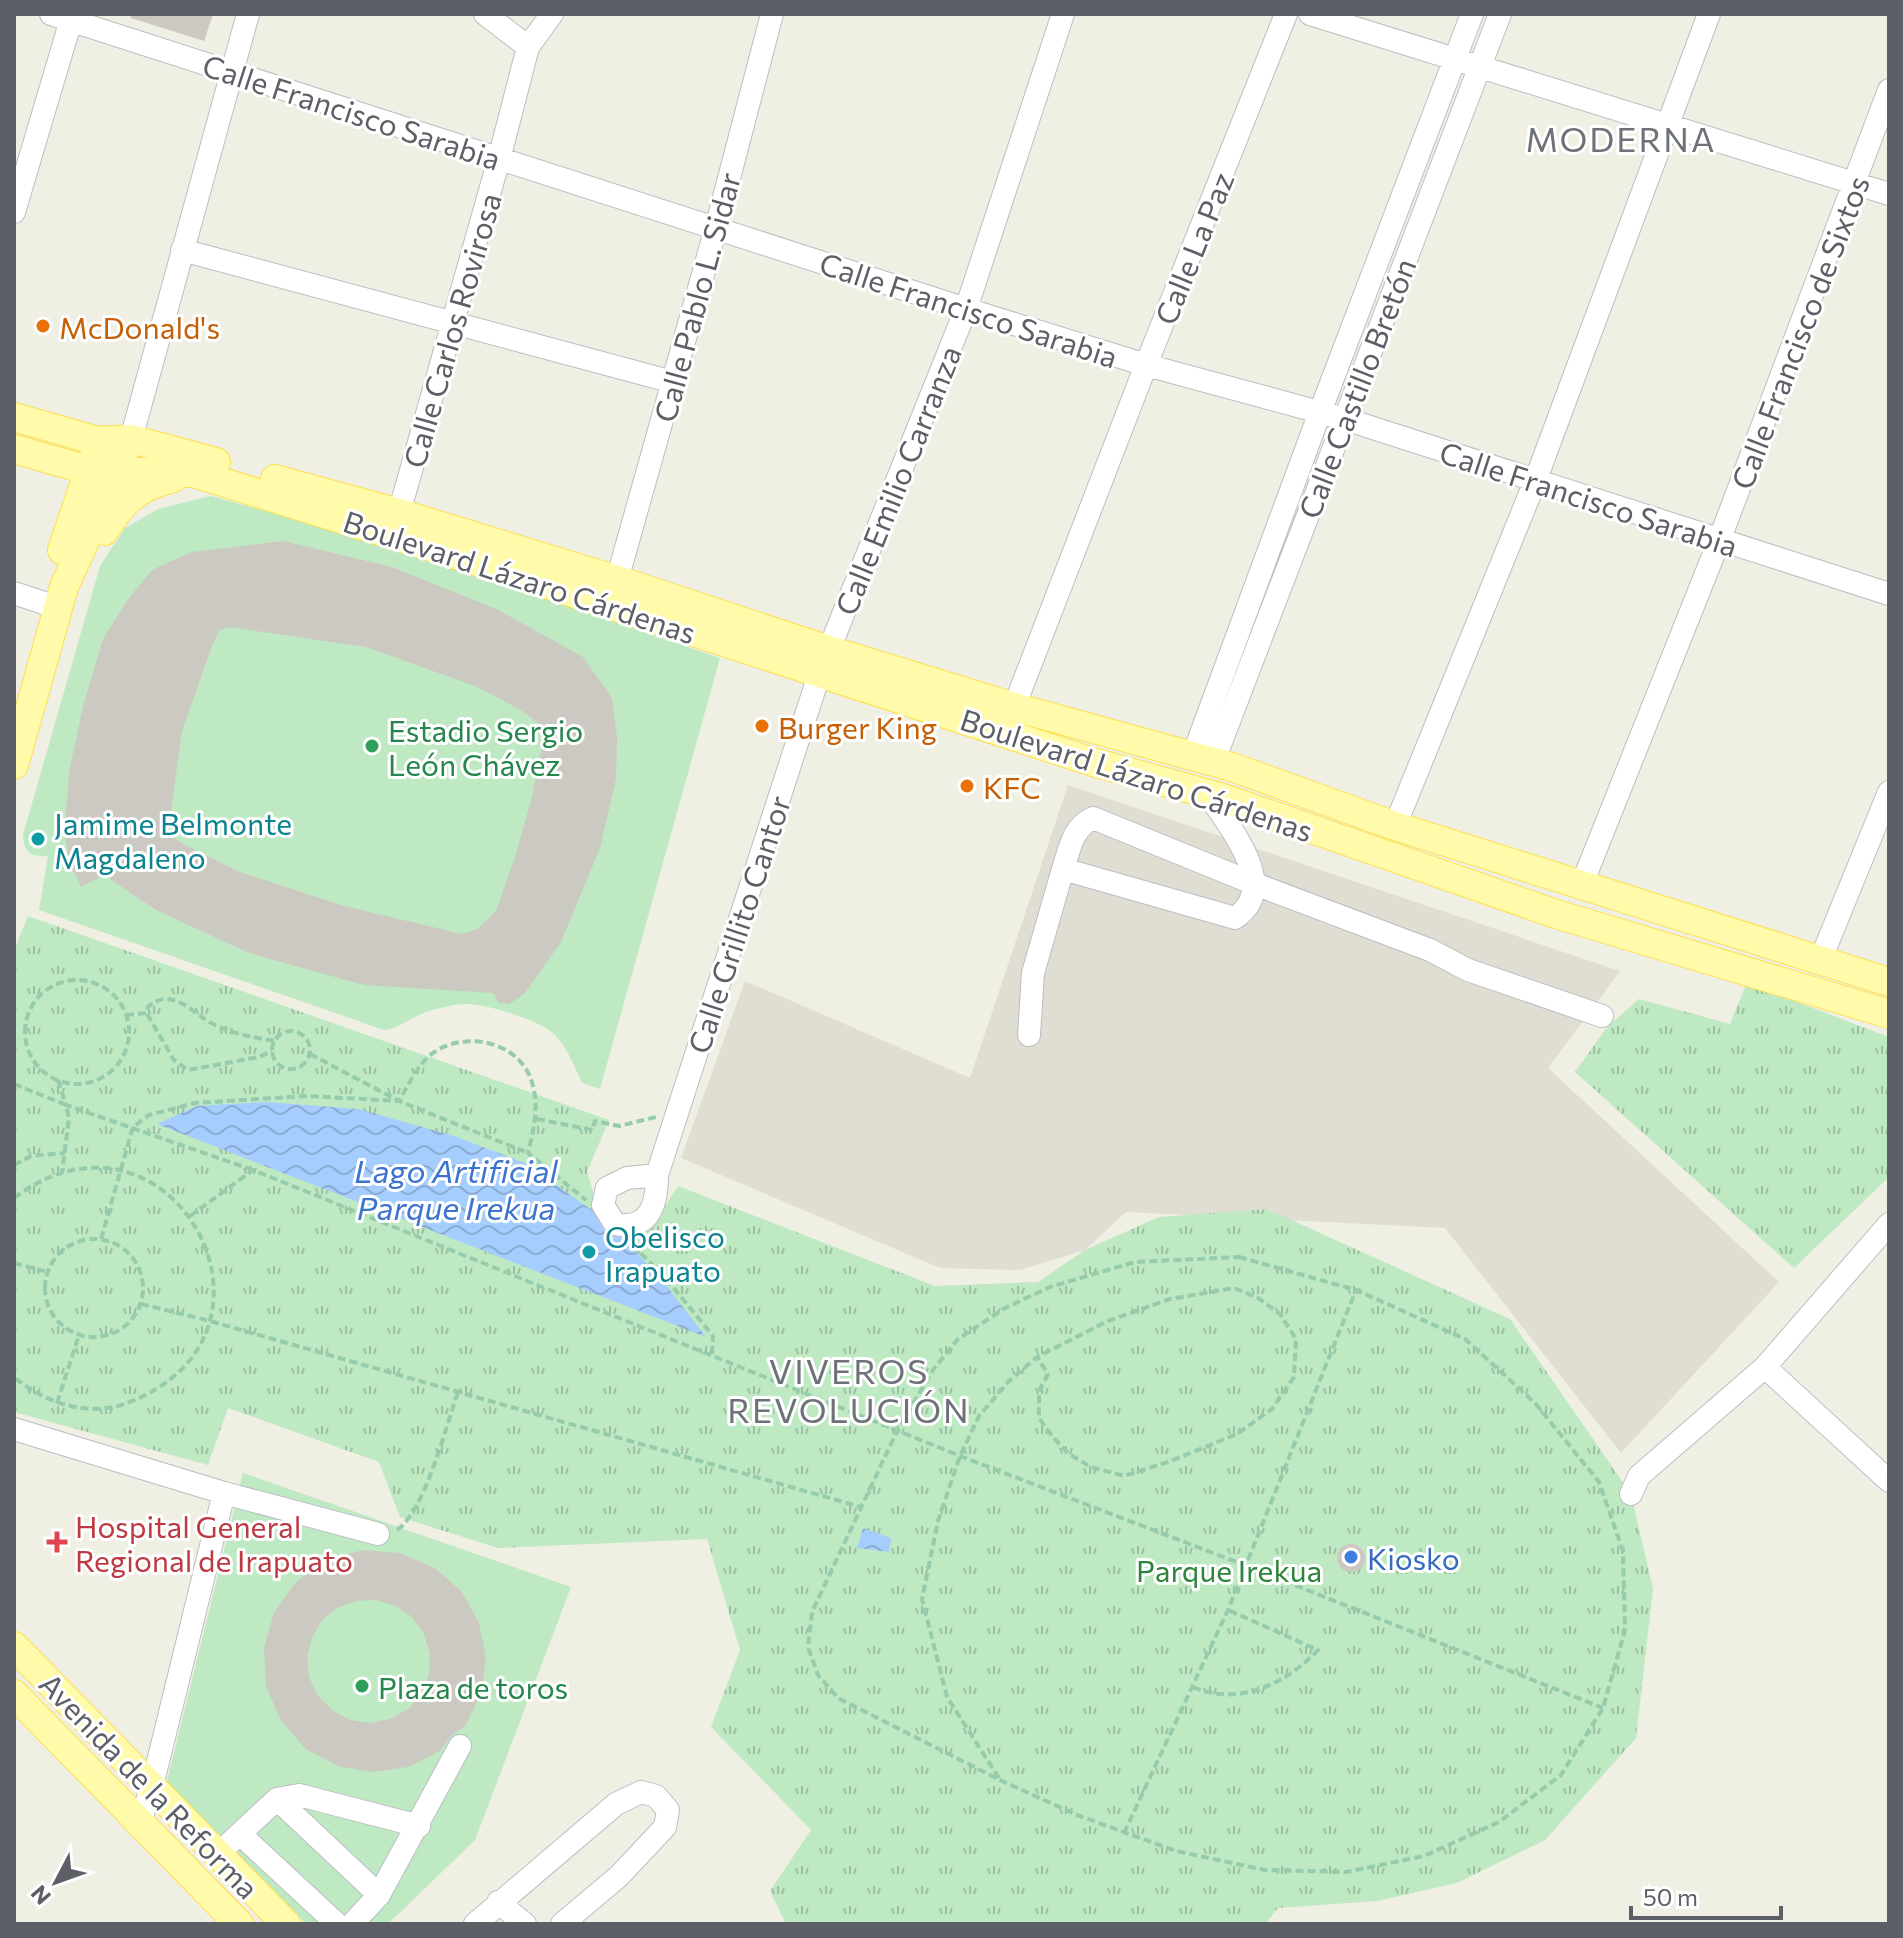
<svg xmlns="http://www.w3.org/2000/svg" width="1903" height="1938" font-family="Commissioner,sans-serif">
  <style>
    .education { fill: #e0ded3 }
    .grass { fill: #bee9c3 }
    .park { fill: url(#park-tufts) }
    .water { fill: url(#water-waves) }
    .building { fill: #cbc9c1; fill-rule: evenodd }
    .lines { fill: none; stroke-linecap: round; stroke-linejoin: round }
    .minor-casing { stroke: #bcbdc4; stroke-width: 24 }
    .major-casing { stroke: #fde050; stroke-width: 30 }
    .path { stroke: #96cbac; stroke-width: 4; stroke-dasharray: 8 4; stroke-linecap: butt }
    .minor { stroke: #fff; stroke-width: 22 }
    .major { stroke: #fffbaa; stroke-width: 28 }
    .food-dot { fill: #e8710a; stroke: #fff; stroke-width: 3 }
    .leisure-dot { fill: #2e9e5b; stroke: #fff; stroke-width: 3 }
    .culture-dot { fill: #0f9aa8; stroke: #fff; stroke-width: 3 }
    .health-dot { fill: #e0444e; stroke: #fff; stroke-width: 3 }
    .shop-dot { fill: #3f7fe0; stroke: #fff; stroke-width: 3 }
    .labels { text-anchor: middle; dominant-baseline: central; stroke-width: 6; stroke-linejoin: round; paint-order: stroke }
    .street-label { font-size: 30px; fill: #5c5f66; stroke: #fff }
    .food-label { font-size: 30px; fill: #c56008; stroke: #fff; text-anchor: start }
    .leisure-label { font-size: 30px; fill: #27864d; stroke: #fff; text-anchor: start }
    .culture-label { font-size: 30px; fill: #0d838f; stroke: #fff; text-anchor: start }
    .health-label { font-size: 30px; fill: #be3a42; stroke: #fff; text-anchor: start }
    .shop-label { font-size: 30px; fill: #366cbe; stroke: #fff; text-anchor: start }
    .park-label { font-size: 30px; fill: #2d843a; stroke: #fff }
    .water-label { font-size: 32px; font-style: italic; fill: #3c73cd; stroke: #fff }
    .quarter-label { font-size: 34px; letter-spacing: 2px; fill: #6d7178; stroke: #fff }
  </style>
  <defs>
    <pattern id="park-tufts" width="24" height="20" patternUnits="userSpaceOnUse" patternTransform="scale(2)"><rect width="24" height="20" fill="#bee9c3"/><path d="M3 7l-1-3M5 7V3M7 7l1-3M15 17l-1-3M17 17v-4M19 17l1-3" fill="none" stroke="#9ec0a2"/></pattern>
    <pattern id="water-waves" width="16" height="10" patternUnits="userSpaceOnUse" patternTransform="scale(2)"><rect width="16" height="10" fill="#a5ceff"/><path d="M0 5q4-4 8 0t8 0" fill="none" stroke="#8aaad2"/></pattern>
  </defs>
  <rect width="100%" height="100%" fill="#f0efe4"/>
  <path class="education" d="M1068,785L1620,971L1548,1068L1779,1282L1621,1453L1445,1228L1126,1212L1085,1250L1020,1270L940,1268L681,1158L745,981L970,1078Z"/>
  <path class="grass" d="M211,496L398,548L720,658L600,1089L582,1083C575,1067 567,1047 554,1034C539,1020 487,1004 466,1004C453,1004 441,1008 429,1011C413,1016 396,1030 384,1030L39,910L48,856C31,857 24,853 23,835L100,566L125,528L158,509Z
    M243,1473L571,1587L475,1840L388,1924H306L166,1785Z"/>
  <path class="park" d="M28,916L609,1120L587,1172L599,1211L624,1235L650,1230L678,1186L935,1286L1038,1282L1085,1250L1159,1217L1267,1209L1510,1319L1631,1494L1653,1589L1636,1738L1545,1840L1457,1883L1377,1901L1278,1908L1265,1924H786L770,1891L811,1830L711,1727L740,1650L707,1539L498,1548L400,1517L379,1462L228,1408L208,1465L14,1412V950Z
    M1747,983L1889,1037V1177L1794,1268L1575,1072L1607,1027L1639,999L1730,1024Z"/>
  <path class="water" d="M266,1102L358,1109L454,1136L525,1163L603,1218L660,1277L706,1337L157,1124L197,1106Z
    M863,1528L891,1538L889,1552L857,1548Z"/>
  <path class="building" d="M131,14H213L204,41L131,18Z
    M283,541L392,567L496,609L583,657L612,698L617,737L616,779L600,848L561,942L525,993L509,1004L499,1003L493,993L364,985L249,953L156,910L104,875L81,887L69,862L64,828L70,768L83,706L103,639L128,599L152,570L192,552ZM228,627L366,647L475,686L519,709L542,726L543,740L532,797L515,857L496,911L477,929L462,934L344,906L240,872L181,843L171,835L169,826L182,731L212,646L219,631Z
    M1337 1558a14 14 0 1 1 28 0a14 14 0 1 1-28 0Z
    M363,1550L400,1553L435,1568L462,1592L479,1623L486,1658L481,1694L465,1726L452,1735L440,1751L408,1767L373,1772L338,1766L306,1749L281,1721L266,1686L264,1648L274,1612L296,1582L326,1560ZM376,1600L396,1606L412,1617L424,1634L430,1654L429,1674L422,1694L408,1709L390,1719L370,1723L350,1720L332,1710L318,1696L309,1677L307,1657L312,1638L322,1620L337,1608L356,1601Z"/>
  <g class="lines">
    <defs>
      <path id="minor" d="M51,14L966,309L1146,365L1345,419L1889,594
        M485,14L528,47
        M1310,14L1889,194
        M14,212L71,20
        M182,250L673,382
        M131,439L248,14
        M399,513L499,159L528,47L552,14
        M617,580L716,228L772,14
        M14,593L44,603
        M1014,707L1146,365L1286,14
        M1192,758L1320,412L1472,14
        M1213,763L1500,14
        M1395,826L1536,479L1709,14
        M1063,869C1070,848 1072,828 1093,818L1255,884L1430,950L1468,970L1602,1016
        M1582,884L1719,541L1889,90
        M1820,961L1889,792
        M1029,1035L1033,973L1063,869L1235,918C1281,887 1229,827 1208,794
        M657,1175L627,1178L607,1188L603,1205L615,1224C650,1231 657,1204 657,1175L820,672L966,309L1063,14
        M1765,1367L1889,1481
        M14,1429L224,1493L378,1534
        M1631,1494L1639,1476L1765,1367L1889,1224
        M277,1799L379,1895
        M140,1822L152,1786L224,1493
        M240,1834L337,1924
        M218,1854L277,1799L299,1795L419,1826
        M498,1902L525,1924
        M352,1924L379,1895L460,1746
        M475,1924L616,1804L641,1792L656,1796L668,1810L665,1827L619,1876L562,1924"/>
      <path id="major" d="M14,417L98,441L131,439L216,462
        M14,449L91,471L193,473L444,551L1093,762L1223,798L1556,914L1889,1014
        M275,479L399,513L617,580L829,650L1014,707L1232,767L1395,826L1889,982
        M104,531C124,500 136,488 173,478
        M62,550L95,453
        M14,765L64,587L123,457
        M14,1646L286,1924
        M14,1694L239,1924"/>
    </defs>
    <use href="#minor" class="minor-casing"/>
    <use href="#major" class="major-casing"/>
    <path class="path" d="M25 1032a52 52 0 1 1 104 0a52 52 0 1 1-104 0Z
      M147,1014L174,1060L188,1070L259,1057L272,1051
      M126,1015L146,1013L148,1007C172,985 193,1014 213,1024C233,1034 253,1037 274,1041
      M272 1050a19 19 0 1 1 38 0a19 19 0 1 1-38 0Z
      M310,1054L399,1101C409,1084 419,1061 436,1051C468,1031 517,1042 531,1079C540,1105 534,1128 528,1153L586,1200
      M58,1080L66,1105L253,1170
      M14,1084L66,1105L69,1118L62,1172
      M537,1119L592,1130L595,1121L619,1126L656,1117
      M14,1165L31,1156L65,1153
      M14,1198C170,1081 310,1335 127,1403C88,1418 43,1402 14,1377
      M190,1216L253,1170L960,1456L1247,1566L1603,1708
      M101,1239L133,1127L149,1115L195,1103L308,1096L399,1101L528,1153
      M45 1288a49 49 0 1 1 98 0a49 49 0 1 1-98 0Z
      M632,1245L663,1275L713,1336L712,1354
      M1239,1257L1356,1290L1465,1339L1535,1403L1599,1482L1623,1551L1625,1630L1603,1708L1561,1775L1499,1822L1424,1856L1346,1872L1265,1870L1176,1851L1077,1815L1000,1780L838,1698L818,1675L808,1647L812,1612L898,1429L933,1370L958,1339L1005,1308L1050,1287L1135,1262Z
      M14,1263L48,1272
      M141,1304L210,1321L861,1507
      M57,1403L79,1335
      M397,1530C425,1511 446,1426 458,1392
      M1193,1687C1238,1707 1286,1684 1318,1650L1228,1610
      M999,1778L947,1697L922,1599L938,1521L960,1456L979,1416L1009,1381L1037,1357L1108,1321L1170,1299L1234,1288L1258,1298L1280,1314L1296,1339L1294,1377L1272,1409L1237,1434L1168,1462L1124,1476L1091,1467L1069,1454L1052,1436L1039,1418V1391L1048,1374L1037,1357
      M1124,1833L1228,1610L1356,1290"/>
    <use href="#minor" class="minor"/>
    <use href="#major" class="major"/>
  </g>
  <g class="food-dot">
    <circle cx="43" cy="326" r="8"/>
    <circle cx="762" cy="726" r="8"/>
    <circle cx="967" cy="786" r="8"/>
  </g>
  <g class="leisure-dot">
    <circle cx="372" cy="746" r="8"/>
    <circle cx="362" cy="1686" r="8"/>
  </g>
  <g class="culture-dot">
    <circle cx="38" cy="839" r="8"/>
    <circle cx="589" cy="1252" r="8"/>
  </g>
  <path class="health-dot" d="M53 1530h8v8h8v8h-8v8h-8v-8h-8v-8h8z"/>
  <circle class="shop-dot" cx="1351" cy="1557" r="8"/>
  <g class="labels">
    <g class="street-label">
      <text transform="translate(352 111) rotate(18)">Calle Francisco Sarabia</text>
      <text transform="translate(1193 248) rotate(-68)">Calle La Paz</text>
      <text transform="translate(696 297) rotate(-75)">Calle Pablo L. Sidar</text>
      <text transform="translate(969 309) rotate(18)">Calle Francisco Sarabia</text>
      <text transform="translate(451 330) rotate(-74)">Calle Carlos Rovirosa</text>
      <text transform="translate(1799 332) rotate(-69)">Calle Francisco de Sixtos</text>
      <text transform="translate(1356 388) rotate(-69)">Calle Castillo Bretón</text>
      <text transform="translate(897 480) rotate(-68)">Calle Emilio Carranza</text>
      <text transform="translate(1589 498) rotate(18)">Calle Francisco Sarabia</text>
      <text transform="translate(520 576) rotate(18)">Boulevard Lázaro Cárdenas</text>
      <text transform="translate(1137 774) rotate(18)">Boulevard Lázaro Cárdenas</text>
      <text transform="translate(738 924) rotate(-72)">Calle Grillito Cantor</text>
      <text transform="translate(150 1785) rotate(46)">Avenida de la Reforma</text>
    </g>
    <g class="food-label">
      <text x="59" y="326">McDonald's</text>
      <text x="778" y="726">Burger King</text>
      <text x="983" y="786">KFC</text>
    </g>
    <g class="leisure-label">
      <text x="388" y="729">Estadio Sergio<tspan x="388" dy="34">León Chávez</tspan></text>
      <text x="378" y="1686">Plaza de toros</text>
    </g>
    <g class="culture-label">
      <text x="54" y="822">Jamime Belmonte<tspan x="54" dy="34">Magdaleno</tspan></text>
      <text x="605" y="1235">Obelisco<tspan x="605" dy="34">Irapuato</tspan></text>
    </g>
    <g class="health-label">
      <text x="75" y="1525">Hospital General<tspan x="75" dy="34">Regional de Irapuato</tspan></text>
    </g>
    <g class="shop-label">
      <text x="1367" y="1557">Kiosko</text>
    </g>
    <g class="park-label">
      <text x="1229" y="1569">Parque Irekua</text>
    </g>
    <g class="water-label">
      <text x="456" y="1170">Lago Artificial<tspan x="456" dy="37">Parque Irekua</tspan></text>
    </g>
    <g class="quarter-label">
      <text x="1621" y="138">MODERNA</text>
      <text x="849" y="1370">VIVEROS<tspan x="849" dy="39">REVOLUCIÓN</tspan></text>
    </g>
  </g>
  <rect width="1903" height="1938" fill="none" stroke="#5c5f66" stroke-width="32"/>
  <g transform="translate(56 1882) rotate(229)" stroke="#ffffff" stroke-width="6" paint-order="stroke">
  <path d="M0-6L14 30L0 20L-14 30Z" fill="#5c5f66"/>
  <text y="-12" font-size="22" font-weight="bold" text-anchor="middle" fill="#5c5f66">N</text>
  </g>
  <path d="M1631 1906v12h150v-12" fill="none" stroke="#5c5f66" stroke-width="4"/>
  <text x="1643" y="1906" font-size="24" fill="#5c5f66" stroke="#ffffff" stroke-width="6" paint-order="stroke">50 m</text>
</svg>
